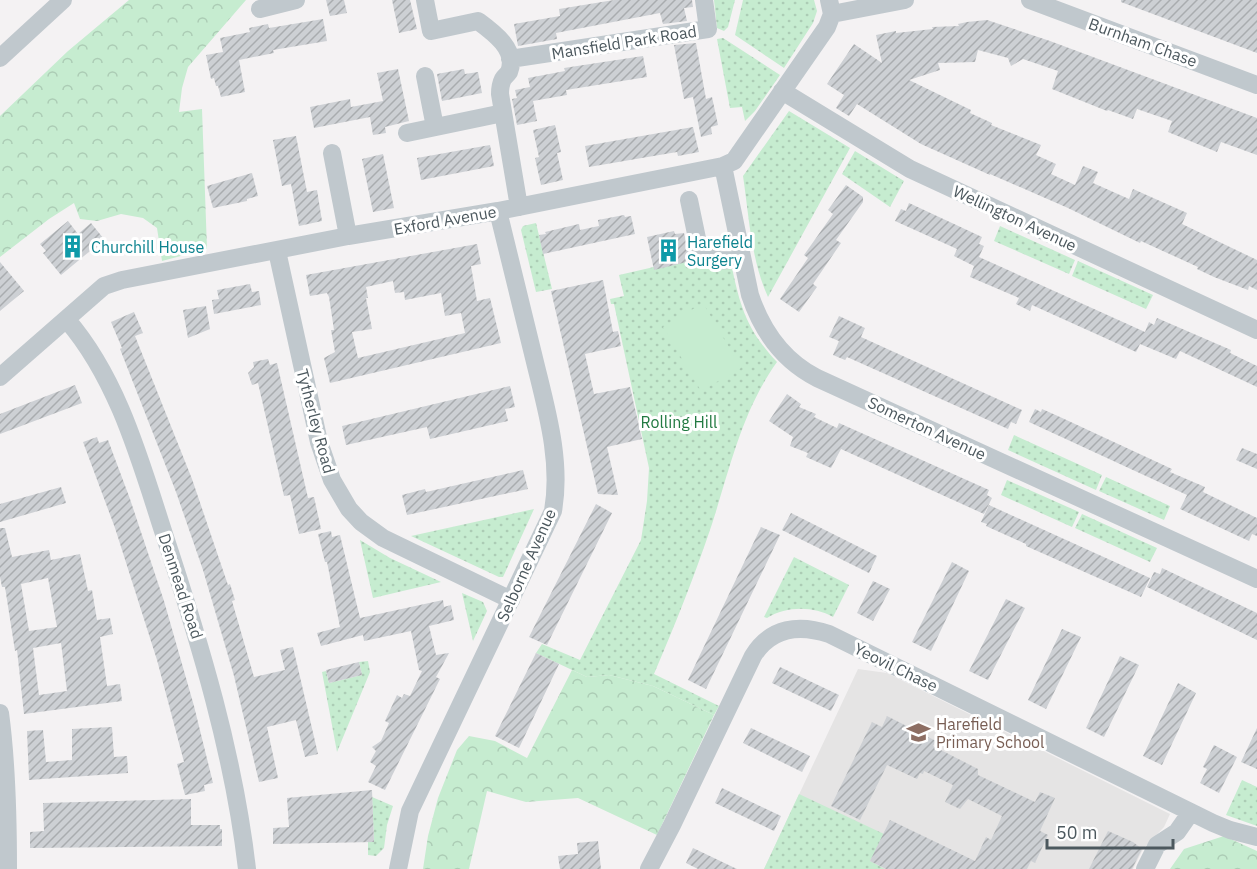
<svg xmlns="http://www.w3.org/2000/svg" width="1257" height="869" font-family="'IBM Plex Sans',sans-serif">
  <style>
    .education { fill: #e5e4e4 }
    .grass { fill: url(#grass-dots) }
    .forest { fill: url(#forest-crowns) }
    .garden { fill: #c6ecd0 }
    .building { fill: url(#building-hatch); fill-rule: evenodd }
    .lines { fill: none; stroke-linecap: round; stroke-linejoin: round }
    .street { stroke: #c0c8cd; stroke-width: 18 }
    .labels { text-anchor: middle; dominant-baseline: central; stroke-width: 6; stroke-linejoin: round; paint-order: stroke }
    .street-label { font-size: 16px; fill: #4c585e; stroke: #fff }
    .culture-label { font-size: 16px; fill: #0d838f; stroke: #fff; text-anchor: start }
    .park-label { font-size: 16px; fill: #227a42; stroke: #fff }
    .education-label { font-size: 16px; fill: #785e54; stroke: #fff; text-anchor: start }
  </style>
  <defs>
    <pattern id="grass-dots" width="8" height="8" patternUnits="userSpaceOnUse" patternTransform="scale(1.5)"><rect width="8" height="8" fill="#c6ecd0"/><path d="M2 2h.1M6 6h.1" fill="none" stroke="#acccb5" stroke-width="1.8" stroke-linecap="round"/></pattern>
    <pattern id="forest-crowns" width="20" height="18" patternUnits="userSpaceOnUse" patternTransform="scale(1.5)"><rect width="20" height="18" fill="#c6ecd0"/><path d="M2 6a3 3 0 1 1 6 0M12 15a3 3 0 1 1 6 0" fill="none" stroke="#acccb5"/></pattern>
    <pattern id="building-hatch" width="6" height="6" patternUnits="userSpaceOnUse" patternTransform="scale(1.5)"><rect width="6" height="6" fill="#cdd0d4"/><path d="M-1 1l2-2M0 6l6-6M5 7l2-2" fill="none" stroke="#a9acaf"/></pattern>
  </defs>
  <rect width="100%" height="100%" fill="#f4f2f3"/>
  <path class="education" d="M858,669L887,673L1170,814L1164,827L1143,849L1133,869H764Z"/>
  <path class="grass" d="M714,0H735L728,27L724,31L717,28Z
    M743,0H814L817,11L813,23L784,68L735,35Z
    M723,38L780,75L755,111L745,121L742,107L730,108L717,39Z
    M789,111L850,148L768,297C751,260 749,216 743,176Z
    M855,151L904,181L890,207L842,174Z
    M536,223L552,289L536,292L521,230L523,226Z
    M1000,226L1075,260L1069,274L994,241Z
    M702,256L731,263C740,306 746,329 777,362C742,411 730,468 712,524C695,575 675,625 654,674L719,706L714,715L653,686L609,675L587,677L536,653L542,644L580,660L641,540L647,501L649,468L614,304H611L610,299L624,296L619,275Z
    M1078,261L1153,295L1146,309L1072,276Z
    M1014,435L1102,475L1096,490L1008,450Z
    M1106,477L1170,506L1164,520L1099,491Z
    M1007,480L1079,512L1072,527L1001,495Z
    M534,509L503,577H499L411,536Z
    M1082,514L1157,548L1150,562L1075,528Z
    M360,540L390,558L441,582L373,598Z
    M794,557L849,585L833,617C813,606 787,606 767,618L764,617Z
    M462,593L483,602L487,611L473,641Z
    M368,661L370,672L337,752L322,672L326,671L329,683L362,675L359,662Z
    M1242,780L1257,787V826L1226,815Z
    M799,794L884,834L870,861L885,869H764Z
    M372,797L393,806L387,825L384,848L376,856L368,855V842L374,841Z"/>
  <path class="forest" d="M129,0H246L188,67L182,88L179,112L202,109L207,249L162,261L157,228L143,218L121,214L97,221L80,219L74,203L49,219L0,257V116L68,51Z
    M572,670L587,677L609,675L653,686L714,715L657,835L578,798L526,802L487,791L469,869H423L428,836L438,798L457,750L469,736L495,741L527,758Z
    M1224,836L1257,851V869H1170L1184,849Z"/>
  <path class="garden" d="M703,303L741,368L701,391L663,327Z"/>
  <path class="building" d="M326,0H344L347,13L330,16Z
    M392,0H410L417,29L399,33Z
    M614,0H692L693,7L684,8L687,21L663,24L660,13L556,33L557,39L518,46L514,24L560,16L559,9Z
    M1121,0H1257V53L1121,2Z
    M323,19L327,41L273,50L274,53L239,60L245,92L221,97L218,86H216L214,78L211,79L206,55L223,52L220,38L250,32L249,28L268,24L269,28Z
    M987,20L1050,41L1257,118V155L1221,142L1217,152L1168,132L1172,121L1137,109L1133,119L1108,110L1107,111L1052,89L1058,71L1023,59L1011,66L1008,58L978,50L975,62L938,63L940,70L909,80L971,110L970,113L992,123L991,125L1041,145L1036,155L1056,164L1051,174L1075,185L1083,166L1098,172L1093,183L1129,199L1133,189L1187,213L1182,224L1257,260V290L1249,286L1248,290L1214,277L1197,269L1198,267L1141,241L1140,243L1068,208L990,174V175L921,144L857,104L849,116L836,108L844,95L827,84L854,44L882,63L876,35L896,31V33L933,29L932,27L959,26L958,24L967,22Z
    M696,43L706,99L712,97L718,125L711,127L712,134L701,137L693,97L684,99L674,45Z
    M643,56L647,77L566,90L567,95L533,101L537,121L517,125L512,99L517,98L515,90L530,87L528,78L565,71L564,68Z
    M398,69L409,121L385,127L386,133L373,135L370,117L314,128L310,107L350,99L351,107L383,101L377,73Z
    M464,69L465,74L478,72L482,93L442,101L437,74Z
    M555,125L561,152L557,153L563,180L541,185L535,158L539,157L533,130Z
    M693,127L699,152L678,156L677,152L589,167L585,146Z
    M296,136L307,192L317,190L322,221L299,226L291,184L282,186L273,140Z
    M490,145L494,166L421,180L417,158Z
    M383,154L394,208L373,212L362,159Z
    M252,173L258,196L247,199V201L213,208L207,186Z
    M846,185L863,197V202L836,240L841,243L813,284L817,287L799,312L780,299L808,258L804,255L833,214L828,210Z
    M909,203L982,237L979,244L984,246L979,257L1145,332L1149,322L1154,325L1157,318L1231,350L1230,353L1257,366V387L1180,351L1176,359L1140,344L1136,352L1032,305L1030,311L1016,304L1019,298L970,277L974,266L954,256L957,249L895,221L901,209L906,211Z
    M624,215L625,217L631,216L635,234L543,254L539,235L546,234L545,232L579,224L580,230L599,226L598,220Z
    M68,221L78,234L91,223L108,244L94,255L90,251L61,275L43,253L46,251L40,244Z
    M674,231L675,234L684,233L691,261L654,270L647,237Z
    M477,244L481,264L471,266L477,301L490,298L501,343L330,383L324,358L335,352L331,330H334L329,297L327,293L310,296L306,275ZM393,281L395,293L404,292L405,300L441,293L445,316L461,313L465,333L358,358L352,332L372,329L366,298H368L366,287Z
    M0,262L24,291L0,311Z
    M603,280L613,332L618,331L621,346L585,354L594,394L630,387L642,439L607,447L618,495L598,494L551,291Z
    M250,284L252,292L259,291L261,305L214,314L212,300L219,299L217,290Z
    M206,306L210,329L188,338L183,310Z
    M134,312L143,333L135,336L192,479L228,585L230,584L235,600L232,601L254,677L285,670L280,650L293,647L318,754L305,757L296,720L267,727L278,778L259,782L234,676L203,570L176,492L120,349L122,348L111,322Z
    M839,316L865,328L861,337L1022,410L1016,424L1011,422L1008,429L847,357L845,360L833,355L839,341L829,337Z
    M268,359L270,365L277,363L308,498L314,497L321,529L299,534L290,495L284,496L258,383L252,385L248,373L254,367L253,362Z
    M75,385L82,403L0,434V414Z
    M510,386L515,407L505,409L508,421L430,439L427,427L346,445L342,426Z
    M787,394L801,404L799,407L816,414L814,417L837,428L839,423L989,490L987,495L992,498L984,514L841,449L831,468L806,457L808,453L790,446L793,437L769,421Z
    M1035,409L1041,412L1042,409L1060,417L1172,469L1170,472L1205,487L1203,492L1257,518V536L1252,534L1249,541L1180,509L1187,495L1029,422Z
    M97,437L99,443L108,440L130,499L164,601L194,706L213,783L204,785L205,791L185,795L177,764L184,762L157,660L115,528L83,442Z
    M1242,448L1257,454V469L1236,460Z
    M523,470L528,489L407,515L402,495L425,489L426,492Z
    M61,487L66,503L0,522V504Z
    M596,504L612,513L547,645L529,637Z
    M989,505L1150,578L1141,597L1026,546V544L986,526L987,524L981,522Z
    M791,513L877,556L869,573L782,530Z
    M761,527L780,535L706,689L688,680Z
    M0,528H5L12,557L49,550L51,560L80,554L88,591L92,590L97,620L110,618L113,634L100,637L107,686L120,684L122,701L24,714L17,650L15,651L5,587H2L0,577ZM48,578L57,627L29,631L21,584ZM61,643L67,691L39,695L33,648Z
    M331,531L332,537L340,535L360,618L443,600L444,607L451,605L454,620L429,626L436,655L449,653L436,677L440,679L385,790L368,782L376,766L370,762L376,751L372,747L381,741L389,723L385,721L397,695L402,698L404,694L410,696L422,671L419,670L411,631L364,641L363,635L321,646L317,633L340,627L327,562H325L318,534Z
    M952,562L969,571L931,651L912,642Z
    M1162,568L1257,613V640L1147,587L1154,572L1160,574Z
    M873,581L890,589L873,621L857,613Z
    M1006,599L1025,608L988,680L969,671Z
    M1062,629L1081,637L1046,709L1028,700Z
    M536,653L559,664L519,748L495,736Z
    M1120,656L1139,665L1104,737L1086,728Z
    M359,662L362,675L329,683L326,670Z
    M780,667L839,695L831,711L772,683Z
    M1178,683L1196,693L1162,765L1143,756Z
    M887,716L936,741L933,746L978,769V775L1035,802L1040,792L1055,798L1040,831L1048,835L1035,863L1031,861L1027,869H886L870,861L890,820L975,861L986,837L991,840L1002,816L968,799L960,809L945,802L953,785L924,771L923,774L920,773L917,779L887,765L860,820L831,806L872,722L882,727Z
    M112,727L114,757L127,756L128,773L29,780L27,731L43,730L46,762L72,760V729Z
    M751,728L810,756L802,772L743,743Z
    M1257,728V769L1241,762Z
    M1214,745L1237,757L1219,793L1200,783L1207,769L1203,767Z
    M722,788L781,816L774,831L715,803Z
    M372,790L374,842L273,844V828L289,827L287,798Z
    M191,799V825H220V829H222V846L30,848V832L44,831L43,803Z
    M1108,831L1133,842L1142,849L1132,869H1089Z
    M598,841L601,869H560L558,856L578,854L577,843Z
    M693,848L737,869H698L686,863Z"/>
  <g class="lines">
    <path class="street" d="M425,0L431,31L478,21C493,32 518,50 509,72C507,75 504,77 503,79C501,83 500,89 500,94L519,207
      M1030,0L1257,85
      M260,9L296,0
      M832,14L905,0
      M0,58L63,0
      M510,59L708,29L704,0
      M425,76L435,127
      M782,91L910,169L1257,330
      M407,133L503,113
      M332,153L348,236
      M723,166L750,295C762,331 782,360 817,378L1257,579
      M689,200L699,248C707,263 727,261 742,259
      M277,251L319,442L332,480L349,509L361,522L383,538L511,600
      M67,320C118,379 140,460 164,534C200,643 234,755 247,869
      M0,377L104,286L122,280L348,236L498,211L723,166L734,161L827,27L832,14L829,0
      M0,713C7,765 8,817 8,869
      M398,869L410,811L553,511C562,460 546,408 534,358C522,309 510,260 498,211
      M649,869L672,825L753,656C771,627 799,624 829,634L1213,823L1230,830L1257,837
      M1145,869L1157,845L1177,832L1191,812"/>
  </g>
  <defs>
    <symbol id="building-bare" viewBox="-9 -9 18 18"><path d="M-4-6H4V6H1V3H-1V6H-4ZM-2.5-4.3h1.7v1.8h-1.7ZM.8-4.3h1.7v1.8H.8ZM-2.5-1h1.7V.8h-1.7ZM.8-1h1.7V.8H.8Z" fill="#0f9aa8" stroke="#fff" stroke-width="2.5" paint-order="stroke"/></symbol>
    <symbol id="school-bare" viewBox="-9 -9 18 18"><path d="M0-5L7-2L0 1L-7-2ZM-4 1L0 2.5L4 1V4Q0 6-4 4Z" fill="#8d6e63" stroke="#fff" stroke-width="2.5" paint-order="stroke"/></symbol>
  </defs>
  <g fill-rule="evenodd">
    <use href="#building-bare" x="56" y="230" width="33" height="33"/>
    <use href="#building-bare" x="652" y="234" width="33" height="33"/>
    <use href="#school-bare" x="902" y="716" width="33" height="33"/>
  </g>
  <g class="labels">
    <g class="street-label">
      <text transform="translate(624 42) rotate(-9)">Mansfield Park Road</text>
      <text transform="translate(1143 42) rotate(20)">Burnham Chase</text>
      <text transform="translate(1015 218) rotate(25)">Wellington Avenue</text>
      <text transform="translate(445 220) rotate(-10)">Exford Avenue</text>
      <text transform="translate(316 421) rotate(75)">Tytherley Road</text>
      <text transform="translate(927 428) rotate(25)">Somerton Avenue</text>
      <text transform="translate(526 565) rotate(-66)">Selborne Avenue</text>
      <text transform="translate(181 586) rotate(72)">Denmead Road</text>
      <text transform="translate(896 667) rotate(26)">Yeovil Chase</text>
    </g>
    <g class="culture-label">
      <text x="687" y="242">Harefield<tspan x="687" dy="18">Surgery</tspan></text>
      <text x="91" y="247">Churchill House</text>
    </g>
    <g class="park-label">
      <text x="679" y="422">Rolling Hill</text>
    </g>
    <g class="education-label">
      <text x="936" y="724">Harefield<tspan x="936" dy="18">Primary School</tspan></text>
    </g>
  </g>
  <path d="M1047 839v9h126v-9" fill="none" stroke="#4c585e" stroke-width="3"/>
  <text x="1056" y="839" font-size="18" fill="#4c585e" stroke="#ffffff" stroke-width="4.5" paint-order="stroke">50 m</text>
</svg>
